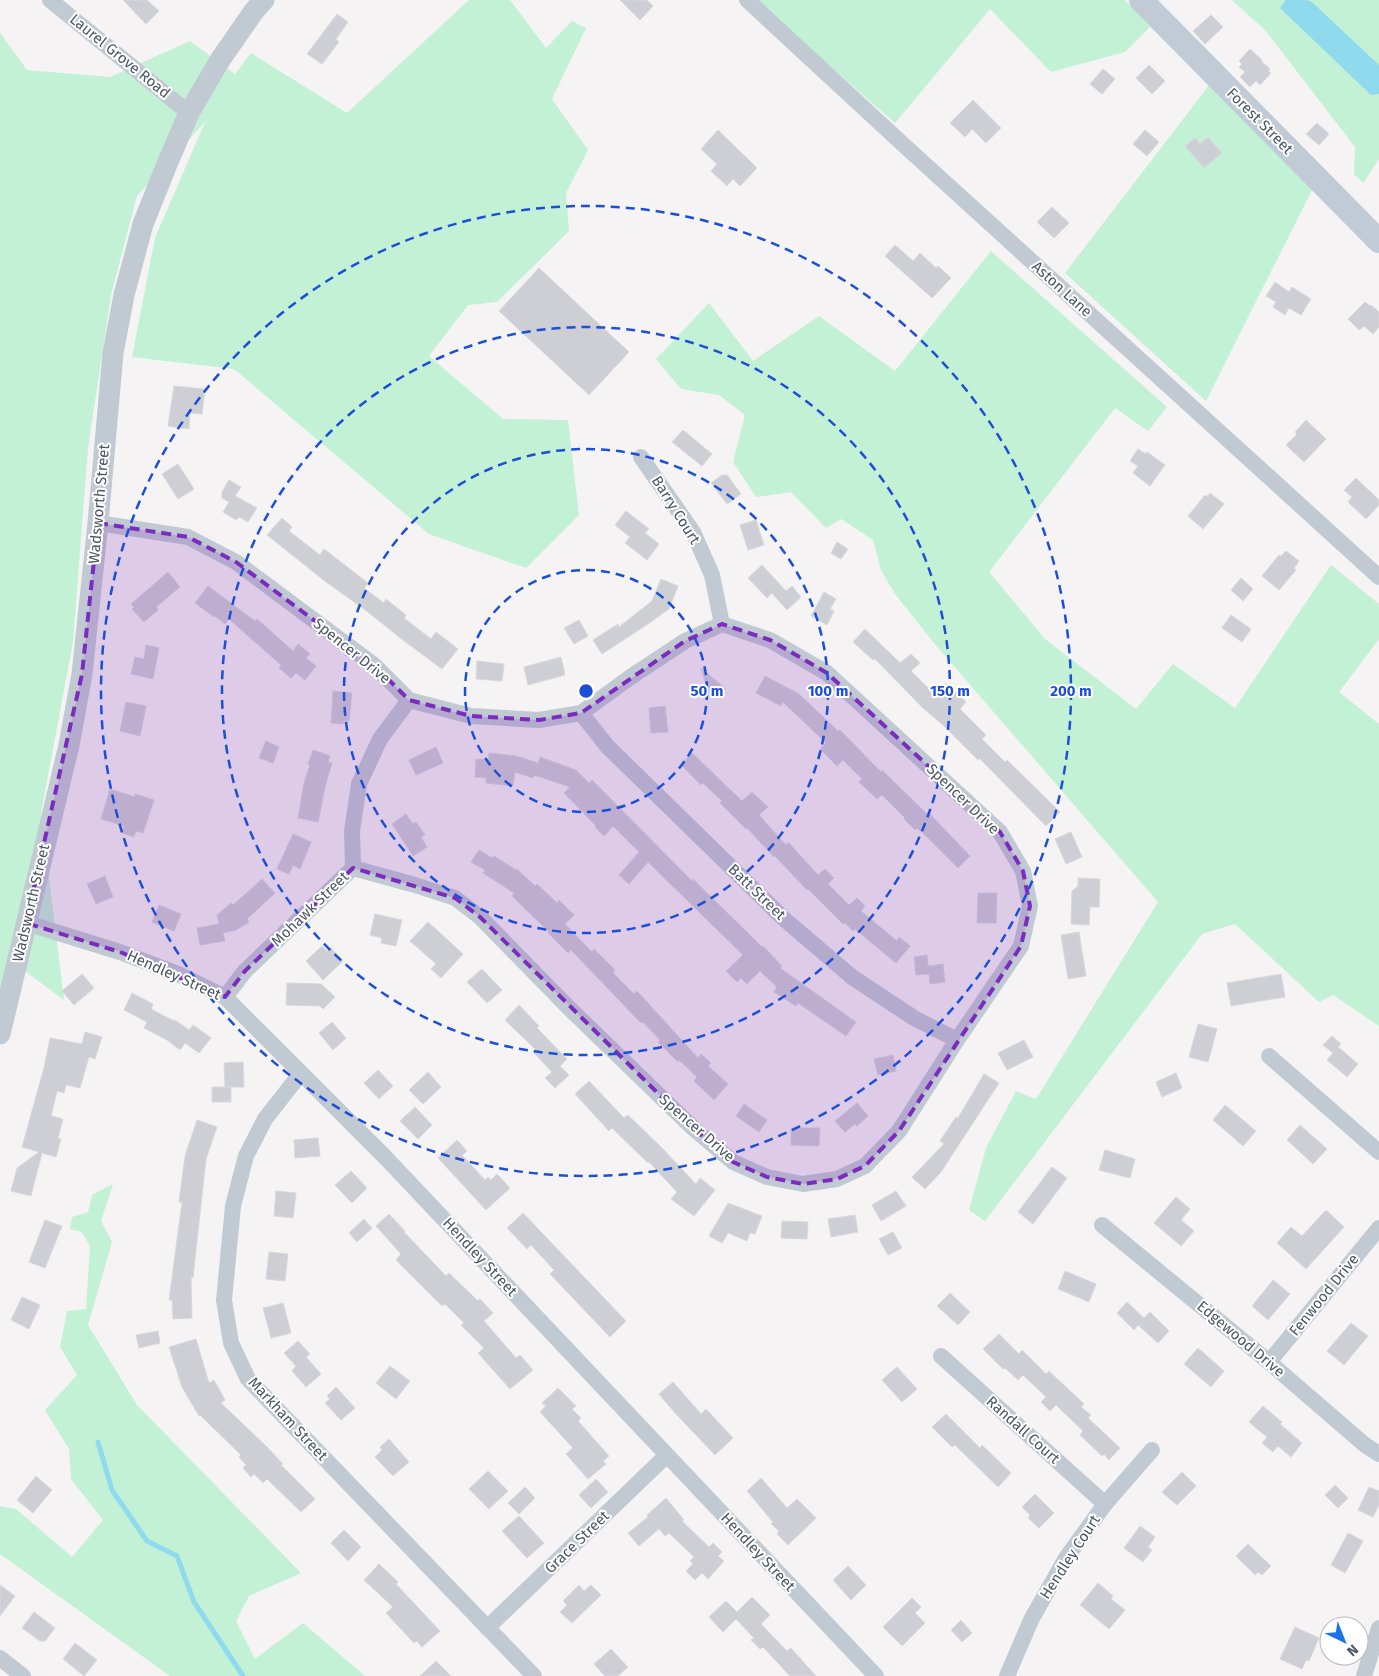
<svg xmlns="http://www.w3.org/2000/svg" width="1379" height="1676" font-family="'Fira Sans',sans-serif">
  <style>
    .green { fill: #c3f1d5 }
    .water { fill: #90daee }
    .lines { fill: none; stroke-linecap: round; stroke-linejoin: round }
    .stream { stroke: #90daee; stroke-width: 5 }
    .building { fill: #cdcfd5; stroke: #d7d9de }
    .minor { stroke: #c1cad2; stroke-width: 16 }
    .tertiary { stroke: #c1cad2; stroke-width: 21 }
    .secondary { stroke: #c1cbd6; stroke-width: 24 }
    .marked { fill: #7b2cbf; fill-opacity: 0.2; stroke: #7b2cbf; stroke-width: 4; stroke-dasharray: 10 6; stroke-linejoin: round }
    .ring { fill: none; stroke: #1d4ed8; stroke-width: 2.5; stroke-dasharray: 9 6 }
    .labels { text-anchor: middle; dominant-baseline: central; stroke-width: 4; stroke-linejoin: round; paint-order: stroke }
    .street-label { font-size: 15px; fill: #4a5661; stroke: #fff }
    .centre { fill: #1d4ed8; stroke: #fff; stroke-width: 2.5 }
    .ring-label { font-size: 15px; text-anchor: middle; font-weight: bold; fill: #1d4ed8; stroke: #fff; stroke-width: 4; stroke-linejoin: round; paint-order: stroke }
  </style>
  <rect width="100%" height="100%" fill="#f5f3f3"/>
  <path class="green" d="M469,0H510L546,48L572,21L586,28L552,99L588,150L566,193L569,231L497,302L468,305L429,356L503,419L568,420L579,515L526,568L429,534L234,369L132,357L155,238L205,122L137,196L111,295L88,448L73,642L41,813L64,1000L15,964L0,994V33L27,70L110,77L190,41L235,74L251,53L347,113Z
    M754,0H1125L1150,27L1125,52L1051,72L990,9L895,123Z
    M1232,0H1379V159L1363,183L1354,174L1355,147L1266,31Z
    M1210,84L1313,188L1206,401L1065,273Z
    M991,251L1167,407L1148,431L1115,408L989,572L1045,639L1136,709L1173,664L1235,708L1331,565L1379,604V639L1339,692L1379,724V1026L1333,995L1319,1002L1235,924L1202,934L985,1221L969,1210L986,1148L1016,1091L1036,1099L1158,902L934,643L895,594L881,570L873,540L841,519L826,528L791,492L756,497L733,462L745,415L719,395L681,389L656,359L709,303L753,361L819,316L895,371Z
    M113,1184L101,1221L112,1242L88,1325L137,1405L301,1573L249,1596L236,1621L255,1659L303,1623L365,1676H170L0,1554V1506L16,1509L72,1557L103,1520L71,1479L69,1449L45,1410L77,1375L60,1347L67,1311L86,1309L90,1246L82,1232L70,1229L72,1217L88,1212L92,1195Z"/>
  <path class="water" d="M1286,0H1307L1312,2L1379,65V94L1371,95L1280,8Z"/>
  <g class="lines">
    <path class="stream" d="M98,1442L112,1490L147,1541L177,1556L194,1602L243,1676"/>
  </g>
  <path class="building" d="M123,0H147L159,11L146,24Z
    M620,0H647L653,6L640,20Z
    M337,14L348,22L336,39L339,42L322,64L307,54Z
    M1211,15L1223,27L1205,44L1193,31Z
    M1250,49L1262,60L1261,61L1270,69L1268,71L1271,73L1260,85L1256,81L1250,87L1240,77L1245,72L1239,67L1242,64L1239,61Z
    M1149,65L1165,81L1152,94L1136,78Z
    M1103,69L1115,79L1102,94L1090,84Z
    M973,100L1001,128L986,143L972,129L965,137L950,123Z
    M1317,123L1329,134L1319,145L1306,134Z
    M718,130L757,168L740,186L733,179L727,186L711,171L717,164L701,149Z
    M1145,130L1159,142L1147,156L1133,144Z
    M1208,137L1222,153L1204,168L1185,146L1195,138L1200,144Z
    M1052,207L1069,223L1054,238L1037,222Z
    M895,245L913,261L920,253L936,268L938,266L951,278L932,298L885,256Z
    M539,268L629,352L589,395L499,311Z
    M1275,282L1289,292L1292,287L1311,299L1301,315L1289,308L1285,315L1273,307L1276,302L1266,296Z
    M1365,302L1370,306L1371,305L1379,312V327L1373,334L1364,326L1359,330L1348,319Z
    M174,386L205,389L202,414L190,413L189,429L168,426Z
    M1306,420L1326,439L1304,462L1286,445L1297,434L1295,432Z
    M683,430L712,454L702,466L672,442Z
    M1138,449L1146,454L1147,452L1165,465L1150,486L1133,473L1138,466L1130,461Z
    M178,464L194,489L178,499L162,474Z
    M722,475H727L741,494L727,504L711,483Z
    M1356,478L1379,500V505L1366,519L1348,502L1352,497L1344,490Z
    M229,480L241,487L235,496L257,508L248,522L239,517L236,520L223,512L229,502L222,498V492Z
    M1210,493L1224,504L1203,529L1188,516L1205,495L1207,497Z
    M626,511L649,529L645,533L659,544L647,560L625,543L630,537L615,525Z
    M282,518L292,527L289,531L320,555L324,549L368,583L364,588L384,603L386,599L406,615L404,618L431,639L436,632L458,649L442,669L403,640L364,609L326,582L267,535Z
    M756,520L764,545L748,550L740,525Z
    M837,542L848,549L841,559L831,553Z
    M1286,551L1299,561L1294,568L1296,570L1279,590L1262,576L1279,555L1281,556Z
    M762,565L786,591L792,586L801,597L787,610L772,593L767,598L748,578Z
    M168,572L180,587L156,607L158,610L144,622L132,609L134,607L131,604Z
    M1241,578L1253,589L1243,601L1231,590Z
    M661,579L678,586L669,609L645,626L602,654L593,640L618,624L619,627L652,601Z
    M208,586L255,621L257,619L293,651L298,644L310,654L306,658L316,666L305,680L296,673L291,678L279,668L281,665L229,619L225,624L215,616L214,617L195,603Z
    M824,592L836,599L830,609L834,611L827,625L811,616Z
    M1231,615L1251,629L1242,642L1222,628Z
    M579,620L588,636L574,644L564,628Z
    M865,629L900,663L911,654L920,663L911,671L935,695L946,683L966,702L960,709L986,735L982,739L1005,762L1007,760L1060,812L1046,826L979,758L978,760L944,726L923,708L875,659L873,660L853,642Z
    M146,645L159,648L153,679L131,674L135,657L144,659Z
    M561,657L565,675L528,685L524,667Z
    M477,661L504,664L502,681L476,679Z
    M701,668L726,689L709,694Z
    M765,676L799,694L838,731L840,730L881,772L882,770L927,814L928,812L970,856L958,868L926,836L917,828L915,830L904,819L905,818L882,795L877,799L859,782L862,779L843,760L837,766L820,749L826,743L783,702L781,706L756,693Z
    M333,691L352,693L349,721H344L343,724L331,723Z
    M126,702L146,706L140,736L120,731Z
    M665,706L668,732L651,733L649,708Z
    M266,741L279,747L273,763L259,758Z
    M436,747L443,763L416,775L409,760Z
    M313,750L330,756L328,762L332,763L325,787L318,822L298,818L304,783L310,765L308,764Z
    M489,753L516,756L538,763L540,757L576,770L589,783L592,780L692,881L693,879L762,947L763,946L782,966L780,968L856,1022L846,1036L798,1003L796,1006L774,992L777,987L760,971L747,984L741,978L737,982L726,971L743,955L648,862L629,884L619,875L639,852L613,826L604,836L595,827L596,826L564,793L570,787L534,775L533,778L515,772L513,786L486,783V778L475,777L476,759L488,760Z
    M692,753L742,801L752,792L768,807L759,815L786,845L788,842L818,875L825,869L834,878L828,884L849,905L857,898L865,906L861,911L897,941L899,937L910,946L896,963L855,929L853,931L845,923L843,924L808,889L807,890L775,856L774,857L747,828L746,829L720,803L722,801L703,783L701,785L681,765Z
    M110,789L135,797V794L154,800L143,833L136,831L134,837L122,833L124,826L101,819Z
    M406,814L413,824L416,822L425,835L421,837L427,847L413,856L392,824Z
    M1071,832L1082,857L1066,864L1055,839Z
    M293,834L311,842L300,869L293,865L289,874L277,869Z
    M479,850L492,858L494,856L516,870L517,869L535,886L537,884L557,903L559,900L574,915L565,924L592,952L594,949L615,970L613,973L634,994L637,991L698,1058L701,1054L711,1063L708,1066L728,1084L714,1100L694,1081L697,1077L679,1060L678,1062L658,1042L660,1040L643,1022L641,1023L571,950L568,953L548,933L549,932L512,896L514,893L483,873L485,870L471,862Z
    M105,876L113,897L96,904L87,884Z
    M1078,878L1100,879L1099,907H1090L1089,925L1071,924L1072,891L1078,886Z
    M262,879L275,893L247,919L249,922L236,930L223,933L225,941L200,945L197,928L219,924L217,915L231,903L233,905Z
    M978,893H997L996,923H977Z
    M159,905L181,914L174,931L152,922Z
    M375,914L402,920L396,946L381,943L382,938L370,935Z
    M428,922L463,954L441,978L431,969L436,964L410,941Z
    M1079,932L1086,976L1068,979L1061,935Z
    M322,946L327,951L331,948L343,961L323,980L306,961Z
    M927,955L928,966L943,964L945,982L930,984L929,974L916,975L914,957Z
    M482,969L502,990L487,1003L467,982Z
    M82,974L94,988L74,1005L62,991Z
    M1281,974L1285,997L1231,1006L1227,983Z
    M287,983L321,984L335,997L323,1009L320,1006L286,1005Z
    M132,993L153,1004L151,1009L174,1021L175,1020L189,1030L193,1025L211,1038L199,1053L185,1043L180,1050L167,1040L144,1028L147,1022L124,1010Z
    M519,1005L539,1026L537,1028L567,1059L560,1066L569,1075L555,1088L545,1078L552,1072L533,1052L535,1049L505,1020Z
    M332,1022L346,1038L333,1050L319,1033Z
    M1198,1024L1217,1029L1208,1062L1189,1057Z
    M85,1032L102,1037L95,1059L89,1057L80,1088L66,1085L64,1093L57,1091L51,1116L63,1119L58,1138L61,1139L56,1157L42,1153L31,1196L11,1191L17,1168L39,1152L22,1147L44,1068L50,1038L82,1044Z
    M1332,1036L1341,1044L1338,1047L1358,1064L1347,1077L1327,1060L1333,1053L1323,1045Z
    M1024,1040L1033,1057L1007,1070L998,1053Z
    M893,1055L896,1071L878,1075L874,1059Z
    M243,1062L244,1087H225L224,1063Z
    M378,1070L393,1086L379,1099L364,1083Z
    M428,1072L441,1087L423,1104L409,1090Z
    M1176,1073L1182,1088L1162,1097L1156,1082Z
    M984,1074L999,1083L941,1172L925,1189L912,1177L944,1144L940,1141L956,1117L958,1118Z
    M589,1081L624,1118L628,1115L662,1148L696,1184L700,1178L715,1190L694,1216L671,1199L677,1192L649,1162L648,1163L612,1128L609,1131L575,1094Z
    M212,1087H231V1102H212Z
    M857,1103L868,1116L857,1126L855,1124L845,1132L835,1121Z
    M744,1104L767,1120L759,1132L736,1116Z
    M1225,1105L1256,1131L1243,1146L1213,1120Z
    M415,1107L432,1125L418,1139L400,1121Z
    M197,1120L217,1127L206,1159L193,1278L191,1277L192,1318L173,1319L172,1300H169L182,1202H179L185,1156Z
    M1300,1125L1327,1149L1313,1164L1287,1140Z
    M791,1128H820L819,1146L791,1145Z
    M318,1138L320,1156L295,1158L294,1140Z
    M457,1140L467,1151L462,1155L485,1180L488,1177L491,1180L497,1174L510,1188L486,1210L438,1158Z
    M1105,1150L1135,1159L1130,1178L1099,1170Z
    M1052,1167L1067,1178L1033,1224L1018,1212Z
    M351,1171L367,1188L352,1203L335,1185Z
    M276,1191L296,1193L293,1218L274,1216Z
    M896,1191L906,1206L881,1221L872,1205Z
    M1176,1197L1190,1209L1181,1220L1194,1231L1181,1246L1154,1223Z
    M728,1203L762,1216L755,1234L750,1233L747,1241L728,1233L722,1243L709,1236Z
    M1326,1210L1344,1227L1306,1269L1277,1243L1291,1227L1302,1236Z
    M523,1213L626,1321L610,1337L550,1274L554,1270L531,1245L527,1249L507,1228Z
    M389,1214L405,1231L404,1232L446,1276L449,1273L478,1301L480,1299L493,1313L484,1321L516,1358L520,1355L533,1370L510,1389L478,1353L484,1348L461,1325L464,1323L445,1304L442,1306L396,1260L401,1254L376,1226Z
    M855,1215L858,1232L831,1237L828,1219Z
    M364,1219L372,1228L357,1242L349,1233Z
    M45,1220L62,1226L45,1268L29,1262Z
    M782,1221L808,1222L807,1239L781,1238Z
    M893,1232L902,1248L888,1255L879,1239Z
    M269,1252L288,1254L285,1281L266,1279Z
    M1065,1271L1096,1284L1089,1302L1058,1289Z
    M1273,1280L1290,1294L1268,1320L1252,1306Z
    M950,1293L970,1312L958,1325L937,1306Z
    M22,1297L40,1305L29,1329L11,1320Z
    M1127,1302L1144,1318L1150,1312L1169,1331L1158,1343L1138,1325L1134,1330L1117,1313Z
    M283,1303L291,1333L271,1338L263,1308Z
    M1351,1323L1368,1336L1344,1365L1327,1351Z
    M158,1331L160,1343L139,1348L136,1335Z
    M999,1334L1019,1354L1022,1350L1046,1374L1049,1371L1084,1404L1081,1407L1091,1415L1088,1418L1120,1448L1109,1460L1104,1454L1102,1456L1080,1435L1083,1431L1056,1405L1050,1411L1041,1402L1046,1397L1023,1375L1018,1380L1005,1368L1003,1369L983,1349Z
    M196,1339L209,1383L214,1380L225,1400L221,1403L267,1447L283,1464L281,1465L315,1499L301,1512L267,1479L263,1483L254,1474L251,1477L243,1468L246,1465L239,1457L241,1455L200,1415L199,1416L182,1387L169,1347Z
    M298,1341L310,1354L306,1357L321,1374L306,1387L292,1371L296,1366L284,1353Z
    M1198,1348L1224,1371L1211,1387L1184,1364Z
    M390,1366L410,1381L396,1399L376,1383Z
    M897,1367L917,1389L902,1402L882,1380Z
    M673,1382L701,1414L706,1409L733,1438L715,1455L675,1413L659,1394Z
    M336,1387L355,1408L341,1420L325,1403L330,1399L327,1396Z
    M558,1388L576,1406L572,1409L581,1418L578,1421L609,1456L603,1461L606,1464L588,1479L566,1454L573,1448L540,1412L546,1406L542,1403Z
    M1263,1406L1282,1422L1280,1424L1302,1443L1291,1457L1278,1446L1273,1452L1262,1443L1267,1437L1249,1422Z
    M946,1414L980,1448L982,1445L1011,1473L998,1487L955,1445L952,1447L932,1427Z
    M389,1439L409,1462L393,1476L375,1457L382,1450L380,1447Z
    M488,1471L508,1491L489,1509L469,1489Z
    M1182,1472L1196,1486L1177,1505L1162,1492Z
    M36,1476L52,1490L33,1513L17,1500Z
    M761,1478L787,1508L797,1499L816,1518L788,1545L777,1534L779,1531L771,1524L773,1522L747,1491Z
    M596,1479L608,1492L591,1508L579,1495Z
    M1335,1485L1348,1498L1338,1508L1325,1495Z
    M525,1487L535,1498L519,1514L508,1503Z
    M1369,1487L1379,1491V1505L1373,1517L1358,1510Z
    M1035,1494L1054,1513L1039,1528L1028,1518L1030,1515L1022,1507Z
    M666,1498L684,1520L682,1521L709,1547L713,1543L722,1552L718,1556L724,1561L708,1579L702,1573L695,1580L686,1571L693,1564L690,1561L694,1557L669,1533L665,1536L659,1529L639,1546L628,1533L648,1517L647,1515Z
    M519,1516L544,1543L527,1558L502,1531Z
    M1140,1526L1155,1537L1148,1547L1152,1550L1143,1562L1124,1548Z
    M344,1530L361,1547L348,1561L331,1543Z
    M1348,1533L1363,1541L1345,1573L1331,1565Z
    M1248,1544L1271,1566L1262,1575L1258,1572L1255,1575L1236,1556Z
    M379,1564L398,1582L396,1584L440,1631L422,1647L417,1641L414,1643L386,1613L393,1607L364,1580Z
    M848,1566L866,1585L851,1600L833,1580Z
    M1098,1583L1113,1596L1111,1599L1125,1610L1109,1629L1080,1605Z
    M0,1585L15,1596L0,1616Z
    M579,1585L584,1591L591,1585L601,1595L572,1623L560,1612L567,1605L563,1601Z
    M752,1597L770,1615L761,1624L787,1651L791,1648L816,1676H790L763,1647L760,1649L751,1640L754,1638L736,1619L723,1632L709,1617L726,1601L737,1612Z
    M912,1598L921,1607L915,1613L925,1623L902,1646L883,1627Z
    M34,1612L55,1628L45,1641H40L22,1628Z
    M961,1620L972,1633L962,1642L951,1630Z
    M1295,1627L1319,1638L1309,1661L1306,1660L1302,1669L1280,1659Z
    M75,1643L97,1660L84,1676L63,1659Z
    M611,1649L628,1667L618,1676H605L594,1664Z
    M436,1661L451,1676H420Z"/>
  <g class="lines">
    <path class="minor" d="M50,0L189,113
      M747,0L907,148L1379,577
      M641,457L693,532L712,575L722,624
      M98,523L188,537L236,562L374,665L409,700L471,716L539,720L581,713L632,676L685,641L722,624L770,640L827,673L1000,832L1023,871L1030,906L1021,946L957,1040L899,1131L865,1166L837,1179L803,1184L767,1177L733,1162L694,1129L567,1006L480,917L455,898L415,885L353,868
      M581,713L607,746L783,918L852,977L914,1018L957,1040
      M26,923L120,952L178,974L225,997L386,1158L876,1676
      M225,997L245,971L353,868L352,831L359,784L380,739L409,700
      M1269,1056L1379,1152
      M301,1073L265,1119L246,1156L233,1206L224,1300L231,1343L248,1379L534,1676
      M1102,1225L1269,1362L1365,1445L1379,1454
      M941,1356L1105,1504
      M1269,1362L1379,1228
      M487,1628L667,1455
      M0,1658L23,1676
      M1007,1676L1031,1620L1066,1558L1105,1504L1152,1450
      M1364,1676L1379,1628"/>
    <path class="tertiary" d="M0,1034L69,745L82,674L98,523L113,353L124,295L143,224L167,164L189,113L220,60L254,11L264,0"/>
    <path class="secondary" d="M1141,0L1379,241"/>
  </g>
  <path class="marked" d="M98,523L188,537L236,562L374,665L409,700L471,716L539,720L581,713L685,641L722,624L770,640L827,673L1000,832L1023,871L1030,906L1021,946L899,1131L865,1166L837,1179L803,1184L767,1177L733,1162L694,1129L480,917L455,898L353,868L245,971L225,997L120,952L26,923L82,674Z"/>
  <g class="ring">
    <circle cx="586" cy="691" r="121"/>
    <circle cx="586" cy="691" r="242"/>
    <circle cx="586" cy="691" r="364"/>
    <circle cx="586" cy="691" r="485"/>
  </g>
  <g class="labels">
    <g class="street-label">
      <text transform="translate(120 56) rotate(39)">Laurel Grove Road</text>
      <text transform="translate(1260 121) rotate(45)">Forest Street</text>
      <text transform="translate(1062 289) rotate(42)">Aston Lane</text>
      <text transform="translate(99 504) rotate(-85)">Wadsworth Street</text>
      <text transform="translate(676 510) rotate(58)">Barry Court</text>
      <text transform="translate(352 651) rotate(39)">Spencer Drive</text>
      <text transform="translate(963 799) rotate(44)">Spencer Drive</text>
      <text transform="translate(757 892) rotate(44)">Batt Street</text>
      <text transform="translate(31 903) rotate(-77)">Wadsworth Street</text>
      <text transform="translate(310 909) rotate(-44)">Mohawk Street</text>
      <text transform="translate(174 975) rotate(24)">Hendley Street</text>
      <text transform="translate(697 1128) rotate(41)">Spencer Drive</text>
      <text transform="translate(480 1257) rotate(47)">Hendley Street</text>
      <text transform="translate(1324 1295) rotate(-51)">Fenwood Drive</text>
      <text transform="translate(1241 1339) rotate(40)">Edgewood Drive</text>
      <text transform="translate(288 1419) rotate(47)">Markham Street</text>
      <text transform="translate(1023 1430) rotate(42)">Randall Court</text>
      <text transform="translate(577 1542) rotate(-44)">Grace Street</text>
      <text transform="translate(758 1552) rotate(47)">Hendley Street</text>
      <text transform="translate(1070 1557) rotate(-57)">Hendley Court</text>
    </g>
  </g>
  <circle cx="586" cy="691" r="8" class="centre"/>
  <g class="ring-label">
    <text x="707" y="696">50 m</text>
    <text x="828" y="696">100 m</text>
    <text x="950" y="696">150 m</text>
    <text x="1071" y="696">200 m</text>
  </g>
  <g transform="translate(1344 1641) rotate(137)"><circle r="24" fill="#ffffff" stroke="#b7bbc0"/>
  <path d="M0-4L9 19L0 12L-9 19Z" fill="#1a73e8"/>
  <text y="-8" font-size="14" font-weight="bold" text-anchor="middle" fill="#4a5661">N</text>
  </g>
</svg>
